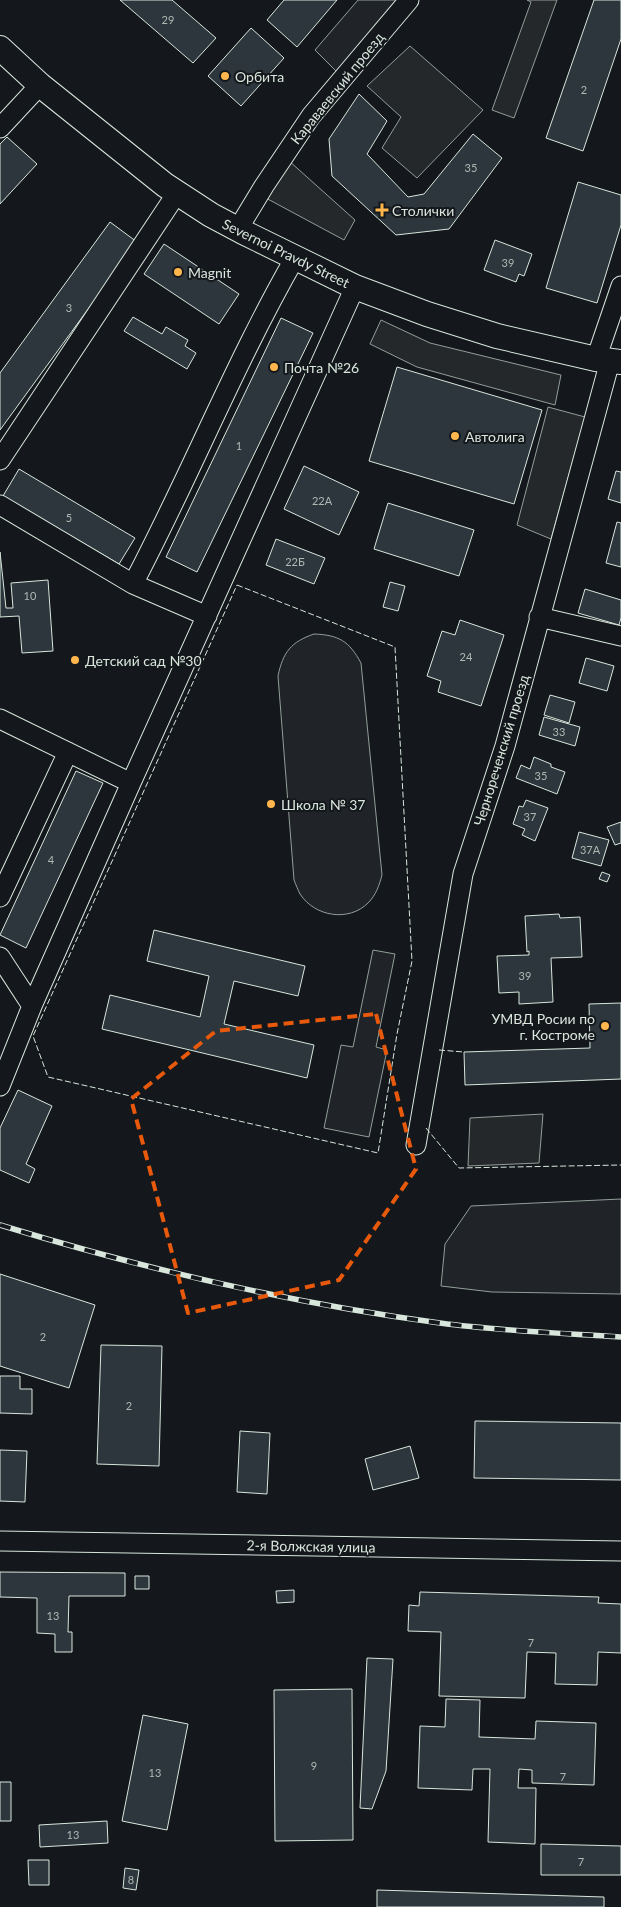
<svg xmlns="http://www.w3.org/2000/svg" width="621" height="1907" font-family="Lato,sans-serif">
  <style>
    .green { fill: #202428; stroke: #939e99 }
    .parking { fill: #24282b; stroke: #939e99 }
    .building { fill: #2c363c; stroke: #d8e6dc }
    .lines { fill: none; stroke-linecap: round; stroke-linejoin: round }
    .minor-casing { stroke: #d8e6dc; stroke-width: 21 }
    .major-casing { stroke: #d8e6dc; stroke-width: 26 }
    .minor { stroke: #14181c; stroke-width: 19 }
    .major { stroke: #14181c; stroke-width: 24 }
    .rail-casing { stroke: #d8e6dc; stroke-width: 5.5 }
    .rail { stroke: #14181c; stroke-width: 4; stroke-dasharray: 11; stroke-linecap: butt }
    .fence { stroke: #d8e6dc; stroke-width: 1; stroke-dasharray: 6 2.5; stroke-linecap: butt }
    .marked { fill: none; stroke: #e8590c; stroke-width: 4; stroke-dasharray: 10 6; stroke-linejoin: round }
    .poi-dot { fill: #ffb74d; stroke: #14181c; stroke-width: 2 }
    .labels { text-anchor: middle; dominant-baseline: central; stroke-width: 4; stroke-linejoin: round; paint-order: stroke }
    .number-label { font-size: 11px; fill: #adbab4 }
    .poi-label { font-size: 14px; fill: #d8e6dc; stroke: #14181c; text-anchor: start }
    .street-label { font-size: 14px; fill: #d8e6dc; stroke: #14181c }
  </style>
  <rect width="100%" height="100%" fill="#14181c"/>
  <path class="green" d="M358,0H397L337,72L315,50Z
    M314,634C339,635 349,641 361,663L382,875C379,886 376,895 368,903C349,922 315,917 300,894C298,890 296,885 294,880L278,676C283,652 291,642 314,634Z
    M373,950L395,954L376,1047L387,1050L369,1137L324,1128L341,1045L353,1047Z
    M621,1199V1294L492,1292L441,1286L445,1244L471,1206Z"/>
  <path class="parking" d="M527,0H557L514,118L492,110L531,2Z
    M410,46L483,110L417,178L382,148L401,117L367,86Z
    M288,160L355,220L344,240L264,197Z
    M381,320L430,343L561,375L555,405L417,367L370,344Z
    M548,407L585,417L551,539L517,525Z
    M543,1114L539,1163L468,1166L470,1118Z"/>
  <path class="building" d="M120,0H172L216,38L193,63Z
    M284,0H337L297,47L267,20Z
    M594,0H621V39L583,151L546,138Z
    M251,28L284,58L241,106L208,76Z
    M359,94L387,121L367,154L408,197L424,194L473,134L502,158L449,229L396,235L332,176L329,139Z
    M7,137L37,164L0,204V144Z
    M578,182L621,195V225L597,303L546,288Z
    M110,222L137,242L0,430V373Z
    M495,240L532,254L524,276L519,274L516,282L484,270Z
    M164,244L239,294L219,324L144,274Z
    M133,317L162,334L166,327L188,340L185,346L196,353L187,369L124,331Z
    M281,318L313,333L197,572L166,557Z
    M397,367L542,410L514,504L369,461Z
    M304,466L359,492L339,535L284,509Z
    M19,469L135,538L119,564L3,496Z
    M616,471L621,472V503L608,499Z
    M388,503L474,530L459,576L374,549Z
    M617,522L621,523V567L606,563Z
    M276,539L325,558L314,584L266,565Z
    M0,552L6,608H13L11,583L48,580L53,651L22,653L19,616L0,617Z
    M390,582L405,586L398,611L383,607Z
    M585,589L621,600V618L619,625L578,613Z
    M460,620L504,635L481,706L438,692L441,681L427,676L442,631L455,635Z
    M586,658L614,666L607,691L579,683Z
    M550,695L575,702L569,723L544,715Z
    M544,717L580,727L575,746L539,735Z
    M534,757L551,764V767L565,772L557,794L516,778L521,765L530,769Z
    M76,771L103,783L26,948L0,935Z
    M526,800L548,808L535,841L522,835L525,829L513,824L519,806L523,807Z
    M621,822V843L615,845L607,827Z
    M579,832L609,840L601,866L572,858Z
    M602,872L610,875L607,882L599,879Z
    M559,914L560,918L580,917L582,957L551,958L553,1002L519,1004V992L499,993L497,956L529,955V951L527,952L525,916Z
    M154,930L305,966L298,996L234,981L224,1024L314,1045L307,1078L102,1029L110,995L200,1017L209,976L147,961Z
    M621,1003V1079L465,1085L464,1052L590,1048L589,1004Z
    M18,1090L52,1106L26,1164L35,1169L29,1183L0,1170V1128Z
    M0,1274L95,1305L69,1388L0,1366Z
    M101,1345L162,1346L159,1466L97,1464Z
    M0,1376H20V1389H32V1414L0,1413Z
    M475,1421L621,1423V1480L474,1478Z
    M240,1431L270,1433L267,1494L237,1492Z
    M410,1446L419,1478L373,1490L365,1459Z
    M0,1450L27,1451L25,1502L0,1501Z
    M0,1572L125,1573V1596H69L68,1632H72V1652H55V1634L37,1633V1598L0,1597Z
    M135,1576H149V1589H135Z
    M294,1590V1602L277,1603L276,1591Z
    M420,1592L599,1597L598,1603L621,1604V1653L598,1652L597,1685L555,1684L556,1653L527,1652L525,1698L439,1696L441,1632L408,1631L409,1605L419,1606Z
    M367,1658L393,1659L386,1771L372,1809L360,1808Z
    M352,1689L353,1840L275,1841L274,1690Z
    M446,1699L480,1700L479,1737L535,1739L536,1721L596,1723L594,1785L532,1783V1770L519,1769L518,1788H536L535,1844L488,1842L490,1769H473L472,1790L418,1788L420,1726L445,1727Z
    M143,1715L188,1724L167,1830L122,1821Z
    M0,1782H11V1821H0Z
    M107,1821L108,1843L40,1847L39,1825Z
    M541,1844L621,1846V1875H541Z
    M28,1860H49V1885H29Z
    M125,1868L139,1870L136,1890L123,1888Z
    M377,1890L604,1897V1907H377Z"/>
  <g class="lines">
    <defs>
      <path id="minor" d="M0,128L40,85
        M238,229L264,186L311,116L409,0
        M596,359L621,286
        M0,460L177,193
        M0,505L133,584L207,616
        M133,584C190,476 235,362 296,256
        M539,617L621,636
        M0,719L131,783
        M0,897L68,752
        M0,957L32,1006
        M0,1086L32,1006L131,783L355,287
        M416,1145L463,874L505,746L610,361
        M0,1541L621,1551"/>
      <path id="major" d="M0,48L40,85L165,185L211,215L243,232L355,287L427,314L497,336L596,359L621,362"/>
    </defs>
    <use href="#minor" class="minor-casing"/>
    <use href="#major" class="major-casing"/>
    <use href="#minor" class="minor"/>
    <use href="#major" class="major"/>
    <defs>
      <path id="rail" d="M0,1225C144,1269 290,1303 440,1323C500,1331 561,1333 621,1337"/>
    </defs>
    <use href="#rail" class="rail-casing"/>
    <use href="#rail" class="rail"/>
    <path class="fence" d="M237,585L395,647L412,961L397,1034L378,1153L48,1077L33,1036Z
      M439,1050L464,1052
      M426,1128L459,1168L621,1165"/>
  </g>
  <path class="marked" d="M376,1014L416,1169L339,1280L188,1313L131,1099L216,1031Z"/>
  <g class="poi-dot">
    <circle cx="225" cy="76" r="5"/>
    <path d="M379.5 202.5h5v5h5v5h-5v5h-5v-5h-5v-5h5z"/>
    <circle cx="178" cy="272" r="5"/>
    <circle cx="274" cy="367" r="5"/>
    <circle cx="455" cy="436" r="5"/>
    <circle cx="75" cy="660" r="5"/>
    <circle cx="271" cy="804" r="5"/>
    <circle cx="605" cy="1026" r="5"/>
  </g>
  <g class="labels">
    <g class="number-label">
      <text x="168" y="19">29</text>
      <text x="584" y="89">2</text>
      <text x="471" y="167">35</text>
      <text x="508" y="262">39</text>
      <text x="69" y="307">3</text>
      <text x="239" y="445">1</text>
      <text x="322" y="500">22А</text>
      <text x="69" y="517">5</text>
      <text x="295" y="561">22Б</text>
      <text x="30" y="595">10</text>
      <text x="466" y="656">24</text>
      <text x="559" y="731">33</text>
      <text x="541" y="775">35</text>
      <text x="530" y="816">37</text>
      <text x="590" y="849">37А</text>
      <text x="51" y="859">4</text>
      <text x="525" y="975">39</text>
      <text x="43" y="1336">2</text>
      <text x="129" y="1405">2</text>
      <text x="53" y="1615">13</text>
      <text x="531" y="1642">7</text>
      <text x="314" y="1765">9</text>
      <text x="155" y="1772">13</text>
      <text x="563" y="1776">7</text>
      <text x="73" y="1834">13</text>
      <text x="581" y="1861">7</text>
      <text x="131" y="1879">8</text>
    </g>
    <g class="poi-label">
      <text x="235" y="76">Орбита</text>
      <text x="392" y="210">Столички</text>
      <text x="188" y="272">Magnit</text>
      <text x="284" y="367">Почта №26</text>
      <text x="465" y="436">Автолига</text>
      <text x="85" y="660">Детский сад №30</text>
      <text x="281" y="804">Школа № 37</text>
      <text x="595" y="1018" text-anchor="end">УМВД Росии по<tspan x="595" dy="16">г. Костроме</tspan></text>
    </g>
    <g class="street-label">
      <text transform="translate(337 88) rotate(-51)">Караваевский проезд</text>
      <text transform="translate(286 253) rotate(26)">Severnoi Pravdy Street</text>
      <text transform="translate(501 750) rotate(-73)">Чернореченский проезд</text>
      <text transform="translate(311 1546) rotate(1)">2-я Волжская улица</text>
    </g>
  </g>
</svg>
